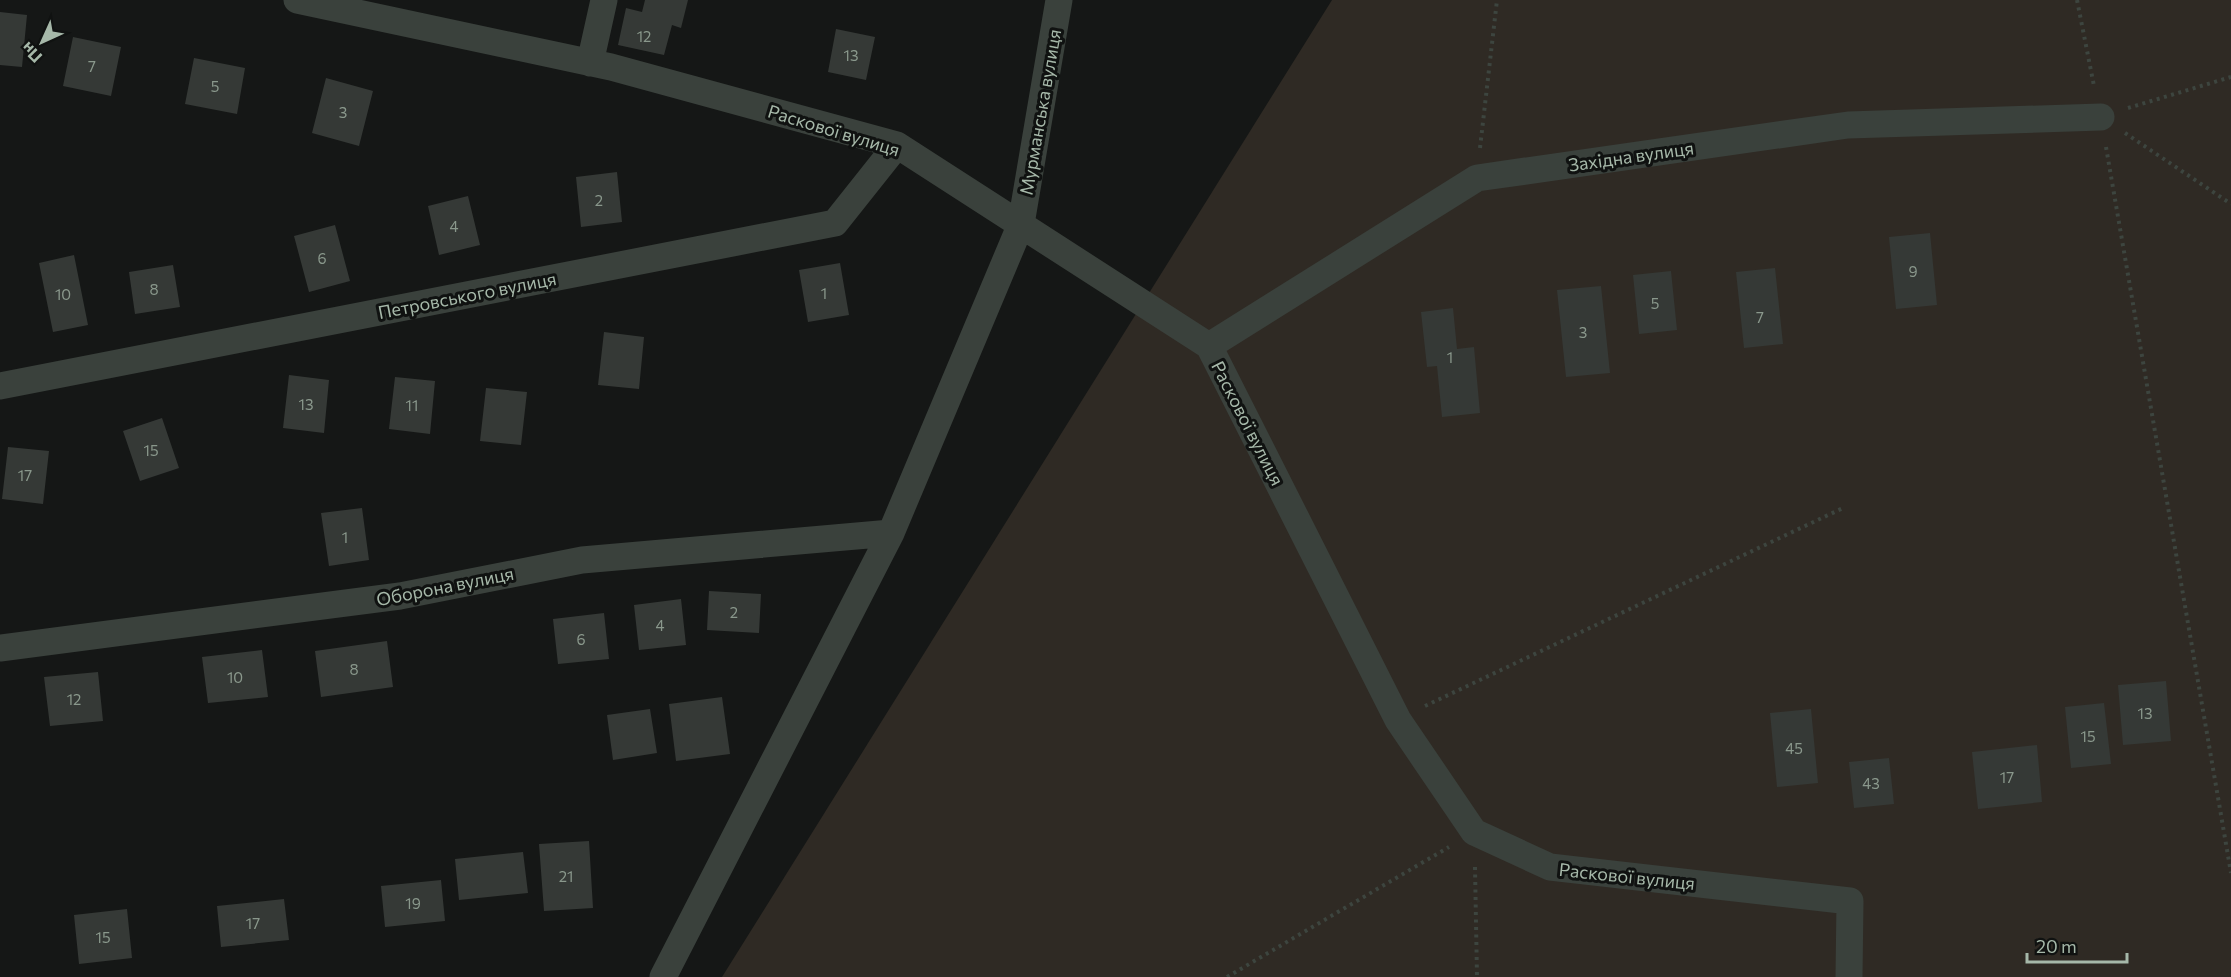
<svg xmlns="http://www.w3.org/2000/svg" width="2231" height="977" font-family="Commissioner,sans-serif">
  <style>
    .green { fill: #2f2a24 }
    .building { fill: #353936 }
    .lines { fill: none; stroke-linecap: round; stroke-linejoin: round }
    .path { stroke: #3d453f; stroke-width: 4; stroke-dasharray: 3 4.5; stroke-linecap: butt }
    .street { stroke: #3a413c; stroke-width: 27 }
    .labels { text-anchor: middle; dominant-baseline: central; stroke-width: 6; stroke-linejoin: round; paint-order: stroke }
    .number-label { font-size: 15px; fill: #8a988c }
    .street-label { font-size: 18px; fill: #a6b8a9; stroke: #101211 }
  </style>
  <rect width="100%" height="100%" fill="#151716"/>
  <path class="green" d="M1332,0H2231V977H722Z"/>
  <path class="building" d="M645,0H688L681,28L672,25L664,55L618,45L626,8L642,12Z
    M0,12L27,15L22,67L0,65Z
    M836,29L875,37L866,80L828,72Z
    M73,37L121,47L111,96L63,86Z
    M194,58L245,68L237,114L185,104Z
    M326,78L373,91L359,146L312,133Z
    M617,172L622,222L581,227L576,177Z
    M468,196L480,245L439,255L428,206Z
    M335,225L350,281L309,292L294,236Z
    M1930,233L1937,305L1896,309L1889,237Z
    M74,255L88,325L53,332L39,263Z
    M840,263L849,315L808,322L799,270Z
    M173,265L180,307L135,314L129,272Z
    M1775,268L1783,344L1744,348L1736,272Z
    M1671,271L1677,330L1639,334L1633,275Z
    M1601,286L1610,373L1566,377L1557,290Z
    M1453,308L1457,349L1474,347L1480,413L1442,417L1437,366L1427,367L1421,312Z
    M604,332L644,337L639,389L598,385Z
    M289,375L329,380L324,433L283,428Z
    M395,377L435,381L430,434L389,429Z
    M486,388L527,392L521,445L480,441Z
    M162,418L179,468L140,481L123,431Z
    M8,447L49,451L43,504L2,499Z
    M362,508L369,560L329,566L321,513Z
    M709,591L761,594L759,633L707,630Z
    M681,599L686,645L639,650L634,605Z
    M604,613L609,659L558,664L553,619Z
    M387,641L393,687L321,697L315,651Z
    M262,650L268,697L208,703L202,657Z
    M98,672L103,721L50,726L44,677Z
    M2166,681L2171,741L2123,745L2118,685Z
    M722,697L730,754L676,761L669,704Z
    M2104,703L2111,764L2071,768L2065,707Z
    M650,709L657,753L613,760L607,715Z
    M1811,709L1818,783L1777,787L1770,713Z
    M2037,745L2042,802L1978,809L1972,752Z
    M1889,758L1894,804L1854,808L1849,762Z
    M589,841L593,908L544,911L539,844Z
    M523,852L528,893L459,900L455,859Z
    M441,880L445,921L385,927L381,886Z
    M284,899L289,940L221,947L217,906Z
    M127,909L132,958L79,964L74,915Z"/>
  <g class="lines">
    <path class="path" d="M2077,0L2094,86
      M2128,108L2231,77
      M2125,133L2231,204
      M2106,147L2231,873
      M1480,148L1497,0
      M1425,706L1843,508
      M1475,867L1477,977
      M1227,977L1449,847"/>
    <path class="street" d="M297,0L611,67L897,145L1209,346L1398,720L1474,832L1550,867L1850,901L1849,977
      M590,63L604,0
      M1209,346L1477,178L1848,125L2101,117
      M0,386L835,223L897,145
      M0,648L400,596L582,560L891,533
      M663,977L891,533L1021,224L1059,0"/>
  </g>
  <g class="labels">
    <g class="number-label">
      <text x="644" y="36">12</text>
      <text x="851" y="55">13</text>
      <text x="92" y="66">7</text>
      <text x="215" y="86">5</text>
      <text x="343" y="112">3</text>
      <text x="599" y="200">2</text>
      <text x="454" y="226">4</text>
      <text x="322" y="258">6</text>
      <text x="1913" y="271">9</text>
      <text x="154" y="289">8</text>
      <text x="824" y="293">1</text>
      <text x="63" y="294">10</text>
      <text x="1655" y="303">5</text>
      <text x="1760" y="317">7</text>
      <text x="1583" y="332">3</text>
      <text x="1450" y="357">1</text>
      <text x="306" y="404">13</text>
      <text x="412" y="405">11</text>
      <text x="151" y="450">15</text>
      <text x="25" y="475">17</text>
      <text x="345" y="537">1</text>
      <text x="734" y="612">2</text>
      <text x="660" y="625">4</text>
      <text x="581" y="639">6</text>
      <text x="354" y="669">8</text>
      <text x="235" y="677">10</text>
      <text x="74" y="699">12</text>
      <text x="2145" y="713">13</text>
      <text x="2088" y="736">15</text>
      <text x="1794" y="748">45</text>
      <text x="2007" y="777">17</text>
      <text x="1871" y="783">43</text>
      <text x="566" y="876">21</text>
      <text x="413" y="903">19</text>
      <text x="253" y="923">17</text>
      <text x="103" y="937">15</text>
    </g>
    <g class="street-label">
      <text transform="translate(1040 112) rotate(-80)">Мурманська вулиця</text>
      <text transform="translate(834 130) rotate(17)">Раскової вулиця</text>
      <text transform="translate(1631 156) rotate(-8)">Західна вулиця</text>
      <text transform="translate(467 295) rotate(-11)">Петровського вулиця</text>
      <text transform="translate(1248 423) rotate(63)">Раскової вулиця</text>
      <text transform="translate(445 586) rotate(-11)">Оборона вулиця</text>
      <text transform="translate(1627 876) rotate(6)">Раскової вулиця</text>
    </g>
  </g>
  <g transform="translate(42 42) rotate(225)" stroke="#101211" stroke-width="4.5" paint-order="stroke">
  <path d="M0-4.5L10 22L0 15L-10 22Z" fill="#a6b8a9"/>
  <text y="-9" font-size="16" font-weight="bold" text-anchor="middle" fill="#a6b8a9">Пн</text>
  </g>
  <path d="M2027 953v9h100v-9" fill="none" stroke="#a6b8a9" stroke-width="3"/>
  <text x="2036" y="953" font-size="18" fill="#a6b8a9" stroke="#101211" stroke-width="4.5" paint-order="stroke">20 m</text>
</svg>
